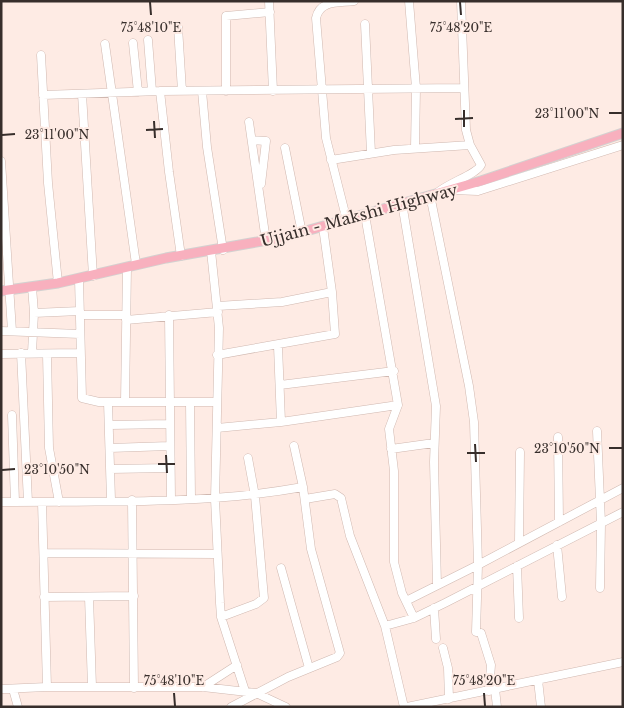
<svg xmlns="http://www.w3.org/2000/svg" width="624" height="708" font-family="'Libre Baskerville',serif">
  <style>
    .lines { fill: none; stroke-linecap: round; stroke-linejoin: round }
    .minor-casing { stroke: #d0b8b0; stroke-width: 9 }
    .major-casing { stroke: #d3d1d0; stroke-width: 11 }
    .minor { stroke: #fff; stroke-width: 8 }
    .major { stroke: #f8b0be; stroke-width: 9 }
    .ticks { fill: none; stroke: #372e2b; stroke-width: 2 }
    .labels { text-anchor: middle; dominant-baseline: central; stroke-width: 4; stroke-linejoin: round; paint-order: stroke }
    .street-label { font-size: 16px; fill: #372e2b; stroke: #feebe4 }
    .ticks-label { font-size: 12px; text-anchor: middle; fill: #372e2b; stroke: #feebe4; stroke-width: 4; stroke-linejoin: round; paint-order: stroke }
  </style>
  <rect width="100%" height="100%" fill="#feebe4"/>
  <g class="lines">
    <defs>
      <path id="minor" d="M269,1L273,91
        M409,1L416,88L415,148
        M365,24L371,153
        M178,27L182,91
        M148,40L152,91
        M133,43L138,92
        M105,44L136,264
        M41,55L48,183L58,283
        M160,91L169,172L181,256
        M202,91L207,147L223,250
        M226,91V16L270,12
        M82,94L93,276
        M43,95L160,91L463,88
        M249,122L266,241
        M252,140L266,141L261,184
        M285,148L302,233
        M331,160L394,150L470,145
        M1,161L12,331
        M452,190L478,191L623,145
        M437,193C448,183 477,174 481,165L470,145L466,130L461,1
        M430,195L469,386L474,422L478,565L476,632
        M402,203L436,406L434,462L437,585
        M365,215L398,405L389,429L394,471V562L402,593L414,618
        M347,221L326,138L316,18C320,0 338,3 354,1
        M211,251L219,328L215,499L220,603L221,617L245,691
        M79,279L82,398L99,402H217
        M218,306L282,302L332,292
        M34,313L80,311
        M80,315H126
        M169,315L171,500
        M126,320L218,312
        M1,331L80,334
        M278,346L281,422
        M21,353L28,502
        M32,353L34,313L32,287
        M1,354L80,353
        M47,354L49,448L59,502
        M217,355L335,334L332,292L323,227
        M280,385L394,371
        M108,402L111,500
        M125,402L127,267
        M190,402L191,499
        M12,415L15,502
        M110,425L170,424
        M217,428L281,422L398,405
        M597,431L601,523L600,588
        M558,437L559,522
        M110,448L169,446
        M391,449L434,443
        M110,469L170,468
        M305,499L335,494L341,498L350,536L385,626L404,707
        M132,500L134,688
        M1,502C102,501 204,505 303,487
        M42,502L47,687
        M519,542L520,452
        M557,545L562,597
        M44,553L217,554
        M517,566L519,618
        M281,568L309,668
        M44,597L134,596
        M89,597L92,687
        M406,601L478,565L623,488
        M434,608L436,639
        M221,617L256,604L264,598L255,496L248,458
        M385,626L414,618L445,603L623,512
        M481,633L491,665L489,691
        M443,648L448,668L449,699
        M538,680L541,707
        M203,687L237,665
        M1,689L47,687H203L256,693L286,707
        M13,689L18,707
        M495,689L497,707
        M231,707L288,677L337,657L340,653L311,549L303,487L294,446
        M407,707L623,662"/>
      <path id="major" d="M1,291L58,283L166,258L285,237L481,181L623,133"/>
    </defs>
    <use href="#minor" class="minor-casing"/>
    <use href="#major" class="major-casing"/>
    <use href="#minor" class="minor"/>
    <use href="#major" class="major"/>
  </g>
  <path class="ticks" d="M150,2L151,15M460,2L461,15M464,110V127M609,113H622M455,119L473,118M154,121L155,138M146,130L163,129M2,135L15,134M475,444L476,462M609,448H622M467,453H485M166,455L167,473M158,464H175M2,470L15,469M174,693L175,706M484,693L485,706"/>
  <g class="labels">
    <g class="street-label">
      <text transform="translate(359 215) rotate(-15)">Ujjain - Makshi Highway</text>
    </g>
  </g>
  <g class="ticks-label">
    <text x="151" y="32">75°48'10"E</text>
    <text x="461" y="32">75°48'20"E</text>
    <text x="567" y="118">23°11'00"N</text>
    <text x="57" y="139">23°11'00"N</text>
    <text x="567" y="453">23°10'50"N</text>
    <text x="57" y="474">23°10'50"N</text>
    <text x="174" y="685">75°48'10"E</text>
    <text x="484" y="685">75°48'20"E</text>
  </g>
  <rect width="624" height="708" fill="none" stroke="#372e2b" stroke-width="5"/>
</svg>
